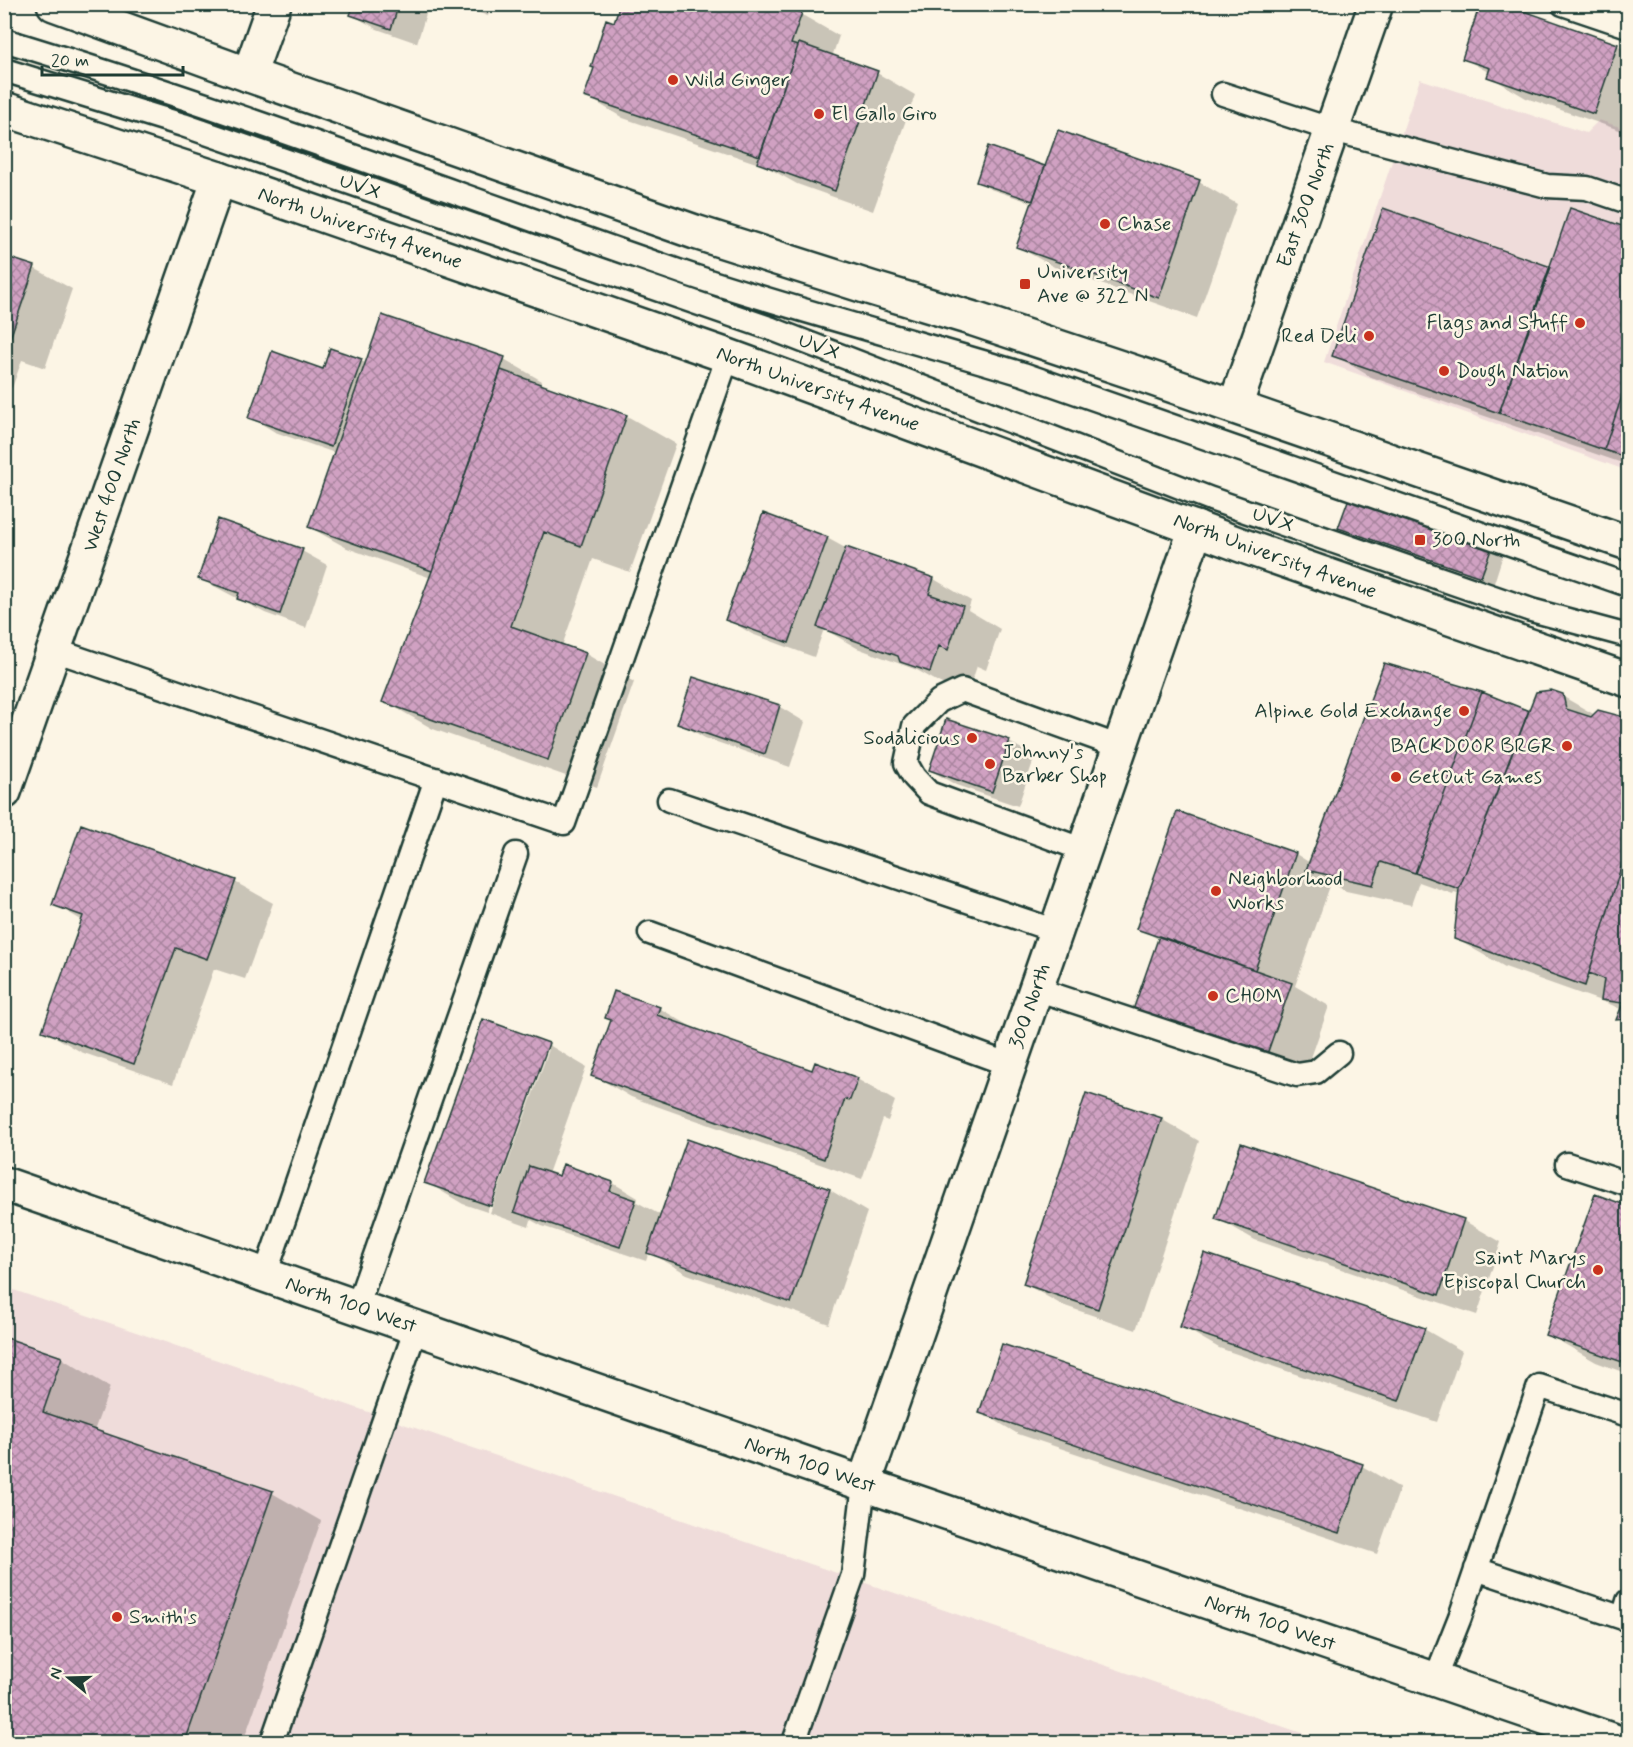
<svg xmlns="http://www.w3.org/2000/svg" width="1633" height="1747" font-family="Mynerve,sans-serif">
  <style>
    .built { fill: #efdcda }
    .shadow { fill: #0003 }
    .building { fill: url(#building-cross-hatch); stroke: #1f3d34; stroke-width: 1.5 }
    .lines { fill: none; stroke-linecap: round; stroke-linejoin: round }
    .service-casing { stroke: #1f3d34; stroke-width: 27 }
    .minor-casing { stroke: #1f3d34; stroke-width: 38 }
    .trunk-casing { stroke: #1f3d34; stroke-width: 38 }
    .service { stroke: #fcf5e5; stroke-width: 22 }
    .minor { stroke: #fcf5e5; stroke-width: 33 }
    .trunk { stroke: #fcf5e5; stroke-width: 33 }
    .poi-dot { fill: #c8321e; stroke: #fcf5e5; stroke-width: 2 }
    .labels { text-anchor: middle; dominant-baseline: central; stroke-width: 5; stroke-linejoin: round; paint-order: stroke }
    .poi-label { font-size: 21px; fill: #1f3d34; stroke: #fcf5e5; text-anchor: start }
    .street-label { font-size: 21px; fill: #1f3d34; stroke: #fcf5e5 }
  </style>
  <defs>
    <pattern id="building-cross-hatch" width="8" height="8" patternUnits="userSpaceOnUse" patternTransform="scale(1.5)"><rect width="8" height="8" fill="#d0a1c2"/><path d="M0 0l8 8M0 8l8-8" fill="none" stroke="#a8849e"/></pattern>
  </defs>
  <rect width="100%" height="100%" fill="#fcf5e5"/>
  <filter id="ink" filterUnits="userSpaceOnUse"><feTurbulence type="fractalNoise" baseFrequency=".0167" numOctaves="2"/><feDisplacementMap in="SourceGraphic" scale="12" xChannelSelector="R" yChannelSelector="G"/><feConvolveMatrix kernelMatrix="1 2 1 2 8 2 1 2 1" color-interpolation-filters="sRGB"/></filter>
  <g filter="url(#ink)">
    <path class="built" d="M1420,79L1586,133L1599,120L1628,130V471L1324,362Z
      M5,1287L1328,1742H5Z"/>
    <path class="shadow" d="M355,4H429L417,43L377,29L352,15Z
      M455,4H491L488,16Z
      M621,4H783L839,36L832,57L877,73L915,95L873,211L797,184L765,166L623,118L586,96Z
      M1617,45L1628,51V133L1526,98L1489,76L1490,73L1463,58Z
      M989,148L1046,168L1199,182L1237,204L1197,318L1056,268L1018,247L1033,203L990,189L977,181Z
      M1571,210L1628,230V465L1371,377L1334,355L1551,269Z
      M4,254L18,262L34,268L72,289L45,368L22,360L12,388L4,385Z
      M331,350L366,363L504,359L542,381L540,386L627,416L676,444L630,572L593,559L562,646L586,654L634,682L597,787L433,729L384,701L431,578L347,548L309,527L335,453L275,432L250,417L324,371Z
      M1340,527L1491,548L1503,555L1494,583L1353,534Z
      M827,538L847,549L934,579L971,601L968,610L1000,629L986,670L977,666L968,693L940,683L917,670L857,648L824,629L814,657L752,634L727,619Z
      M302,551L327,565L306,628L265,613L199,578Z
      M694,678L780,707L805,722L790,767L705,738L679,723Z
      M1562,696L1595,715L1599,711L1628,720V1025L1618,1019L1622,1010L1612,1005L1505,967L1456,939L1460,894L1454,892L1453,894L1419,882L1411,905L1346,891L1331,883L1295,986L1329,1006L1304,1078L1173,1031L1160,940L1138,928L1178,813L1296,854L1310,863L1530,713Z
      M1009,742L1035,756L1018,806L956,785L930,770Z
      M235,882L273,903L245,979L214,969L173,1084L81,1052L44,1030L83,921L54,904Z
      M659,1008L697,1030L813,1072L857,1079L895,1101L888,1121L883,1119L862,1179L631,1097L593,1075Z
      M484,1021L549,1045L586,1067L548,1174L560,1178L613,1183L638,1198L637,1202L662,1216L688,1141L830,1190L867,1212L829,1324L687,1274L649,1252L646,1261L542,1226L531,1220L529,1227L490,1213L549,1049H545L487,1212L463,1204L426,1182Z
      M1161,1119L1199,1141L1136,1330L1062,1305L1025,1284Z
      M1596,1196L1628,1207V1374L1596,1362L1547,1334Z
      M1217,1218L1463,1220L1501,1242L1477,1315L1255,1240Z
      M1181,1326L1424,1329L1462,1351L1437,1422L1219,1348Z
      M4,1339L61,1358L110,1387L94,1431L272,1493L321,1521L243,1742H4Z
      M981,1412L1362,1466L1400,1488L1377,1554L1018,1434Z"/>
    <path class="building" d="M354,4H399L391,29L350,15Z
      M620,4H777L802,13L791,44L798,46L760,156L584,97L594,68L591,67L606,19L614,22Z
      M1480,4H1504L1618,44L1594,114L1487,77L1490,68L1462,59Z
      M799,43L878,71L835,191L757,163Z
      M1058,130L1200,180L1159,298L1016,247Z
      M988,146L1045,166L1033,201L976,182Z
      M1383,208L1551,267L1499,413L1332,356Z
      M1570,208L1628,228V378L1604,450L1499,413Z
      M4,256L35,266L7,347L4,346Z
      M382,315L505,357L432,571L308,527Z
      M330,348L362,359L331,447L248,418L272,351L323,369Z
      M501,370L627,415L581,546L544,532L511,626L586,653L548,760L382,702L432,571Z
      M1628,378V458L1604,450Z
      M1349,498L1492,547L1481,577L1338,528Z
      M763,513L828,537L789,643L725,620Z
      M218,519L303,549L280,614L237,599L239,593L198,579Z
      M846,547L934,578L929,594L963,606L948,650L939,646L930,672L900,662L898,656L817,627Z
      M1384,663L1482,692L1415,873L1381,862L1373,885L1306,870Z
      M693,677L780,705L765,754L677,724Z
      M1551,690L1563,694L1566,709L1591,717L1598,710L1628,718V844L1585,986L1454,939L1459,889L1536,692Z
      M1482,692L1529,711L1459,889L1415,873Z
      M946,719L1010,740L992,792L929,770Z
      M1177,811L1296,853L1255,970L1136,929Z
      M81,824L236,880L207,959L176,948L134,1064L42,1031L83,916L52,905Z
      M1628,844V1019L1616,1020L1623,1003L1601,1000L1604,979L1589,973Z
      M1159,936L1292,983L1266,1057L1133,1010Z
      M614,991L660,1007L657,1015L812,1070L815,1062L858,1078L850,1100L845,1099L824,1159L591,1076L611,1020L605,1018Z
      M483,1019L549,1043L491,1206L424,1183Z
      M1086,1093L1162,1118L1098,1309L1023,1284Z
      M687,1139L830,1189L791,1303L647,1253Z
      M1241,1143L1464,1219L1439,1295L1215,1219Z
      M563,1164L613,1182L610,1191L636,1200L620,1247L514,1212L529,1166L559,1176Z
      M1595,1194L1628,1206V1364L1545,1335Z
      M1204,1253L1425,1328L1399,1401L1180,1327Z
      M4,1337L62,1357L43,1412L273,1491L185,1742H4Z
      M1002,1344L1363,1464L1339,1533L979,1413Z"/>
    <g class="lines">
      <defs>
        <path id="service" d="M1563,4L1628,26
          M4,40C235,110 460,196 687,274C798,311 911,340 1023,374L1628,585
          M4,70L183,125L772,329L1211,499L1531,610L1628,636
          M1223,94L1333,130L1547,186L1587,188L1628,202
          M54,650L564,823L728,356
          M669,800L1056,931
          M1084,850L929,793L914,777L906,763L914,726L939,701L962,690L1120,747
          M650,933L1010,1065
          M1036,989L1297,1075L1316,1072L1339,1053
          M1567,1164L1628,1184
          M265,1275L436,779
          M357,1307L516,854
          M1476,1569L1623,1618L1628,1601
          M1435,1680L1460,1617L1539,1386L1628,1415
          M272,1742L416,1328
          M794,1742L853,1575L864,1484"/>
        <path id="minor" d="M249,75L274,4
          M1235,406L1376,4
          M4,792L219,179
          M4,1184L864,1484L1617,1742
          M864,1484L1196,528"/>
        <path id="trunk" d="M54,4L249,75L695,232L871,288L974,319L1145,376L1628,543
          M4,109L219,179L728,356L1249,548L1628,680"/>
      </defs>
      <use href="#service" class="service-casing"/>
      <use href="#minor" class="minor-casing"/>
      <use href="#trunk" class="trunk-casing"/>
      <use href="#service" class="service"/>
      <use href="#minor" class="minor"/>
      <use href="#trunk" class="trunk"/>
    </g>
  </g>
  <g class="poi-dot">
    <circle cx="673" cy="80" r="6"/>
    <circle cx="819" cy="114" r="6"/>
    <circle cx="1105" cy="224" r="6"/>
    <rect x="1019" y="278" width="12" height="12" rx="3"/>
    <circle cx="1580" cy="323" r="6"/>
    <circle cx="1369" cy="336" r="6"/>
    <circle cx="1444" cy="371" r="6"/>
    <rect x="1414" y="534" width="12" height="12" rx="3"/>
    <circle cx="1464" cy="711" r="6"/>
    <circle cx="972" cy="738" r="6"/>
    <circle cx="1567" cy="746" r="6"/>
    <circle cx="990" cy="764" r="6"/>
    <circle cx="1396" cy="777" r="6"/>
    <circle cx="1216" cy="891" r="6"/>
    <circle cx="1213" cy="996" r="6"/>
    <circle cx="1598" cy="1270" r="6"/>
    <circle cx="117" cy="1617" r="6"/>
  </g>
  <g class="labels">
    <g class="poi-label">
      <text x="685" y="80">Wild Ginger</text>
      <text x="831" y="114">El Gallo Giro</text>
      <text x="1117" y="224">Chase</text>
      <text x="1037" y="272">University<tspan x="1037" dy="24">Ave @ 322 N</tspan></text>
      <text x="1568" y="323" text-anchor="end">Flags and Stuff</text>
      <text x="1357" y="336" text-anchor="end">Red Deli</text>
      <text x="1456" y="371">Dough Nation</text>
      <text x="1432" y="540">300 North</text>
      <text x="1452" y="711" text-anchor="end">Alpine Gold Exchange</text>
      <text x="960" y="738" text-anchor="end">Sodalicious</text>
      <text x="1555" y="746" text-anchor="end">BACKDOOR BRGR</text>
      <text x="1002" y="752">Johnny's<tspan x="1002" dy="24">Barber Shop</tspan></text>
      <text x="1408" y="777">GetOut Games</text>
      <text x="1228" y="879">Neighborhood<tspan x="1228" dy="24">Works</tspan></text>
      <text x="1225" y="996">CHOM</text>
      <text x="1586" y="1258" text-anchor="end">Saint Marys<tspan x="1586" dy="24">Episcopal Church</tspan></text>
      <text x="129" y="1617">Smith's</text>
    </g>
    <g class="street-label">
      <text transform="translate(360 187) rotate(19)">UVX</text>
      <text transform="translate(1306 205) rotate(-70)">East 300 North</text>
      <text transform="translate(360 228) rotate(19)">North University Avenue</text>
      <text transform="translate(819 347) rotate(21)">UVX</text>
      <text transform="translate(818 389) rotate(20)">North University Avenue</text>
      <text transform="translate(112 485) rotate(-71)">West 400 North</text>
      <text transform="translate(1273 520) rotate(19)">UVX</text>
      <text transform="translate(1275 556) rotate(20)">North University Avenue</text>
      <text transform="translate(1030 1006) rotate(-71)">300 North</text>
      <text transform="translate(351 1305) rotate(19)">North 100 West</text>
      <text transform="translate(810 1465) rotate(19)">North 100 West</text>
      <text transform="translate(1270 1623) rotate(19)">North 100 West</text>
    </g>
  </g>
  <rect width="1633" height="1747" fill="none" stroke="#fcf5e5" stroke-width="24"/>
  <rect x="12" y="12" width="1609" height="1723" fill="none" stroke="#1f3d34" stroke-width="2" filter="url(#ink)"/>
  <g transform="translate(69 1678) rotate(289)" stroke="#fcf5e5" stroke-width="4.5" paint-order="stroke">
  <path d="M0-4.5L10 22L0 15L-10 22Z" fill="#1f3d34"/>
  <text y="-9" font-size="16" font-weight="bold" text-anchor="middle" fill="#1f3d34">N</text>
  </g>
  <path d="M42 66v9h141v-9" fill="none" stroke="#1f3d34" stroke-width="3"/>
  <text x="51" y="66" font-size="18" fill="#1f3d34" stroke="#fcf5e5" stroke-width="4.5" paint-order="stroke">20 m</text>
</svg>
